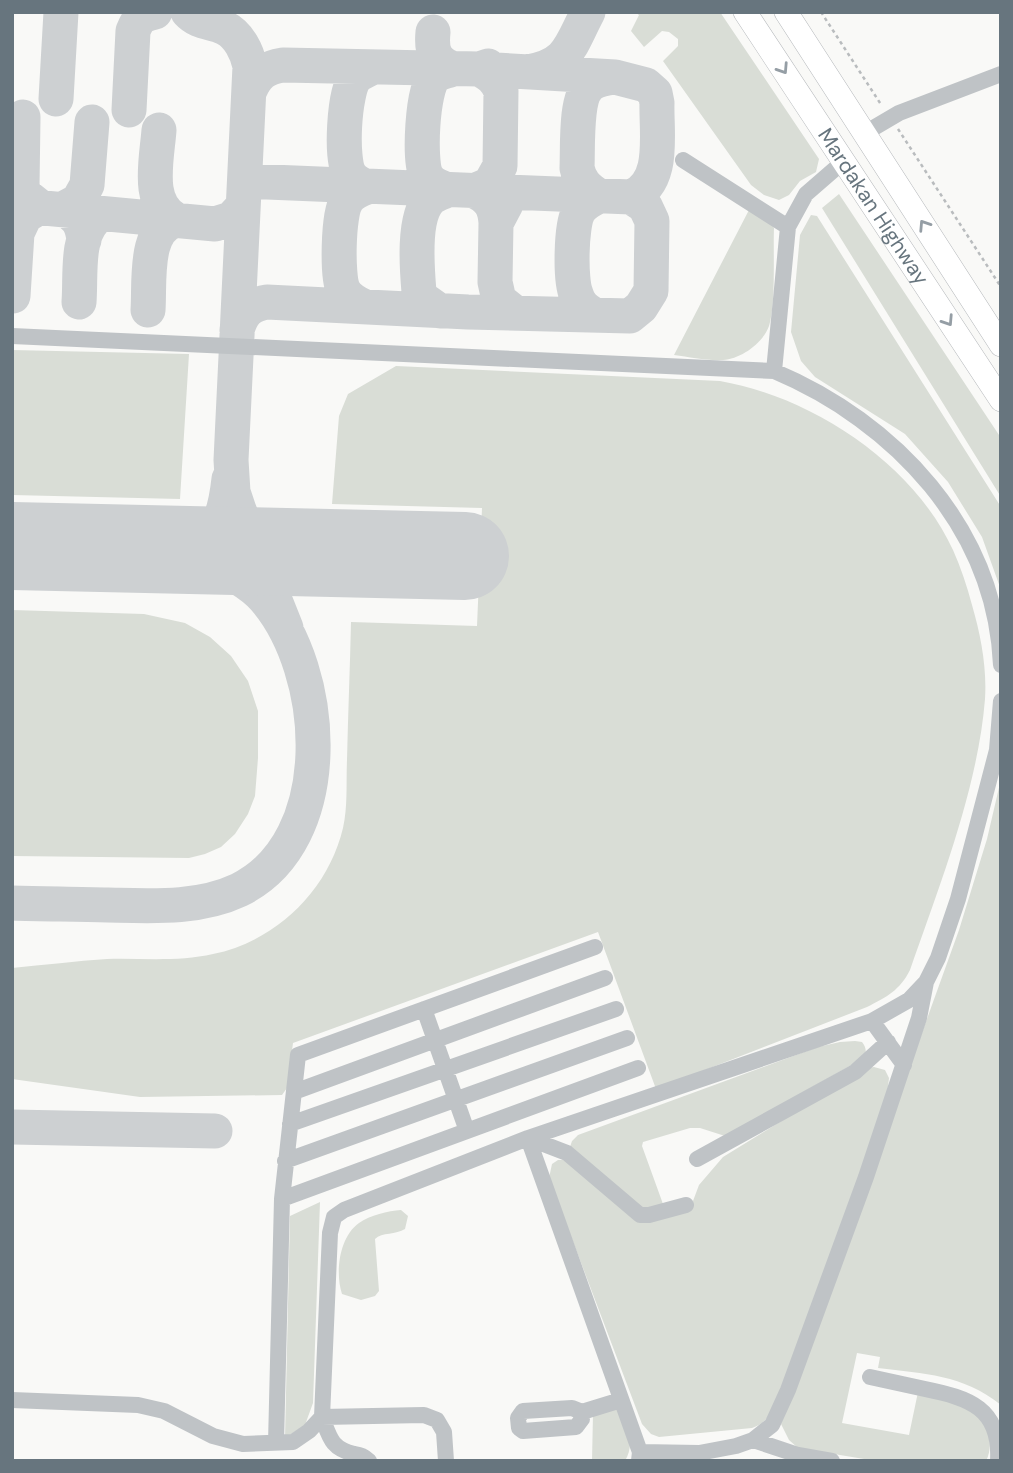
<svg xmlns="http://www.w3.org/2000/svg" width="1013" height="1473" font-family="'DM Sans',sans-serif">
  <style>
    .green { fill: #d9ddd6 }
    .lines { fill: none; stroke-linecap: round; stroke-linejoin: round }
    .taxiway { stroke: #cdd0d2; stroke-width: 35 }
    .runway { stroke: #cdd0d2; stroke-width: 88 }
    .highway-casing { stroke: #b5b8bb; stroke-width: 24 }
    .path { stroke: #b9bcbe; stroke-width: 2.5; stroke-dasharray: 3.5 3.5; stroke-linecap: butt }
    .minor { stroke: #bfc3c6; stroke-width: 16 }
    .highway { stroke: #fff; stroke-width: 23 }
    .oneway { stroke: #959ea5 }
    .labels { text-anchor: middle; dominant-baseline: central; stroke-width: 7; stroke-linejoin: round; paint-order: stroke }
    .street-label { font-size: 21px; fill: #67757e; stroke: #fff }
  </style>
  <rect width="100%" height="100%" fill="#f9f9f7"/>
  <path class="green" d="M635,12H720L819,159L816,172L800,181L789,195L779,200L764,195L751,185L663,61L678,46V39L669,32L662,31L644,47L631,31L639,15Z
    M839,194L1001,438V497L822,208Z
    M750,208L771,223L774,228C773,253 776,304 769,326C763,343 741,359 723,360C707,361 690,357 674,355Z
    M811,215L817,216L1001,507V590L982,537L948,482L905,434L815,377L801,361L791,332L800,235Z
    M12,350L189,354L180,499L12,495Z
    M396,366L720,381C812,397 913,463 953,550C961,568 967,586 972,605C981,636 987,668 985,699C978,788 939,887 910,970C900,990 887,997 867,1007L656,1089L598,932L293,1043L287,1088L282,1095L140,1097L12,1079V968C44,965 76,961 107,959C142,958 179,962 213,954C276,941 328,891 343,828C348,806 346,782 347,760C348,714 350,668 351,622L477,626L482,508L332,504L339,416L348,394Z
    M12,610L144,614L185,623L210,637L231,656L248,681L258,711V758L255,796L248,814L235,834L221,847L205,854L189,858L12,856Z
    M1001,779V1405C962,1374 925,1374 878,1368L880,1357L857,1353L842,1423L909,1435L918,1392C930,1395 963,1401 971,1407C987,1418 995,1444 986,1461H876L798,1448L789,1440L781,1424L959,930L987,839Z
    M855,1041L862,1042C866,1047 867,1052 864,1058L725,1136L700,1128H690L643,1142L642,1146L663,1204L648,1211L640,1209L570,1147L572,1141L578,1135L818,1047L840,1042Z
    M874,1067L885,1070L889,1078L886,1104L774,1407C768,1418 764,1424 752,1428L659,1437L651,1434L642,1424L549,1178L552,1164L558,1160H566L633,1218L690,1209L699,1185L723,1157L867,1068Z
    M320,1202L313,1403L305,1425L285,1438L290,1216Z
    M401,1210L408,1216L405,1229C396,1235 382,1232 375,1239L379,1291L375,1296L361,1300L342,1294C335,1273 339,1237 359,1223C370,1215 388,1211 401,1210Z
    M619,1408C626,1427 636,1442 625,1461H592L593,1414Z"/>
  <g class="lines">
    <path class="taxiway" d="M188,12C199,24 212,21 225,28C239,35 247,52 250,66L231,460L233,492L239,510L286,628
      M433,32C431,52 435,62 454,69C447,71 439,72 434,77C422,90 419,160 426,175C430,184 439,187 448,190
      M488,66L479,69C490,75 496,79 501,91L500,166L490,184L474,191C490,198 495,207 496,223
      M528,72C569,65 570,46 588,12
      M56,99L61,12
      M129,110L133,31C138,18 142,15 155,12
      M245,181L631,197C666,183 656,134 657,103L655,93L646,85L615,77L479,69L283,65C265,68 257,74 250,90
      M367,187C360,184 354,181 350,175C340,160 344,92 355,78C360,73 367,70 374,67
      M506,204L496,223L495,282L499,300L514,312
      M12,205L215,224L231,219L243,206
      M84,240C82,224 78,217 63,209L78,201L87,185L92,122
      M13,296L17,233L25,216L40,207L25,195L22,187L23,117
      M79,302C81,277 76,239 94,220
      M363,306C355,302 347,298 343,289C337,276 338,215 346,202C350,194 359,190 367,187
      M148,310C150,282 143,227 177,220C145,205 157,159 159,130
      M440,311L423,299L419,292C417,269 413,218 429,200C434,195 441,193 448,190
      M593,314C584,309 579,304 576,294C570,280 571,226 578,213C582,204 591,200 599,196C587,188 580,182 577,168C578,148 575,99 589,86C596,79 606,78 615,77
      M237,330C242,313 249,305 267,302L468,312L630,316L641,307L651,291L652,221L645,206L631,197
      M188,550C220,532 225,515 229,479
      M12,903C44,904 76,904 108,905C152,906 199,909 239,890C339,841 328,671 264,598C247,578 210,563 188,550
      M12,1127L215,1131"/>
    <path class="runway" d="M12,546L465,556"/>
    <defs>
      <g id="highway">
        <path id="s1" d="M745,12L1001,400"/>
        <path d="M786,12L1001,345"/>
      </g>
    </defs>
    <use href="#highway" class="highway-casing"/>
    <path class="path" d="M821,12L882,106
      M898,129L1001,287"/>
    <path class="minor" d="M865,133L899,113L1001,74
      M683,160L788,227
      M12,336L774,371C895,422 995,528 1001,665
      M774,371L788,227L806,194L844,161
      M424,1009L467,1131
      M872,1021L904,1065
      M294,1092L605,978
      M290,1124L616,1009
      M528,1138L640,1452
      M528,1138L567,1153L640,1215H649L686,1205
      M697,1159L855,1072L888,1042
      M285,1161L627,1038
      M282,1199L638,1068
      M870,1377C888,1381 907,1385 925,1389C969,1398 1001,1408 998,1461
      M12,1400L138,1405L164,1411L213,1436L243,1444L293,1442L309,1431L322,1417L330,1233L334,1217L344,1210L528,1138L872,1021L909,1000L926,982L938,958L958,899L997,750L1001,701
      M572,1408L582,1412V1419L576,1427L523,1431L519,1428L518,1418L523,1411Z
      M582,1412L621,1400
      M753,1440L798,1455L832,1461
      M276,1443L282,1199L298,1055L595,947
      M369,1461C364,1456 361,1455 354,1454C331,1448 330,1438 322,1417L424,1415L437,1420L444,1432L446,1461
      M639,1461L640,1452L699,1453L736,1446L753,1440L772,1425L788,1390L866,1177L919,1018L926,982"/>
    <use href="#highway" class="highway"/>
  </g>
  <defs><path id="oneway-chevron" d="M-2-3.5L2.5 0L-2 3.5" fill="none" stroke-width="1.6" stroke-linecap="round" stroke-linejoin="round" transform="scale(1.75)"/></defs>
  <g class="oneway">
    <use href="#oneway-chevron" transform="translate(783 69) rotate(57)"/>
    <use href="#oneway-chevron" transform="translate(924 225) rotate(-123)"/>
    <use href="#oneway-chevron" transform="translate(948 321) rotate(57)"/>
  </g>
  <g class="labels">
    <g class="street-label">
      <text stroke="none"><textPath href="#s1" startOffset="233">Mardakan Highway</textPath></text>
    </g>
  </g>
  <rect width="1013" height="1473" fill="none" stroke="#67757e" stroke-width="28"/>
</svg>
